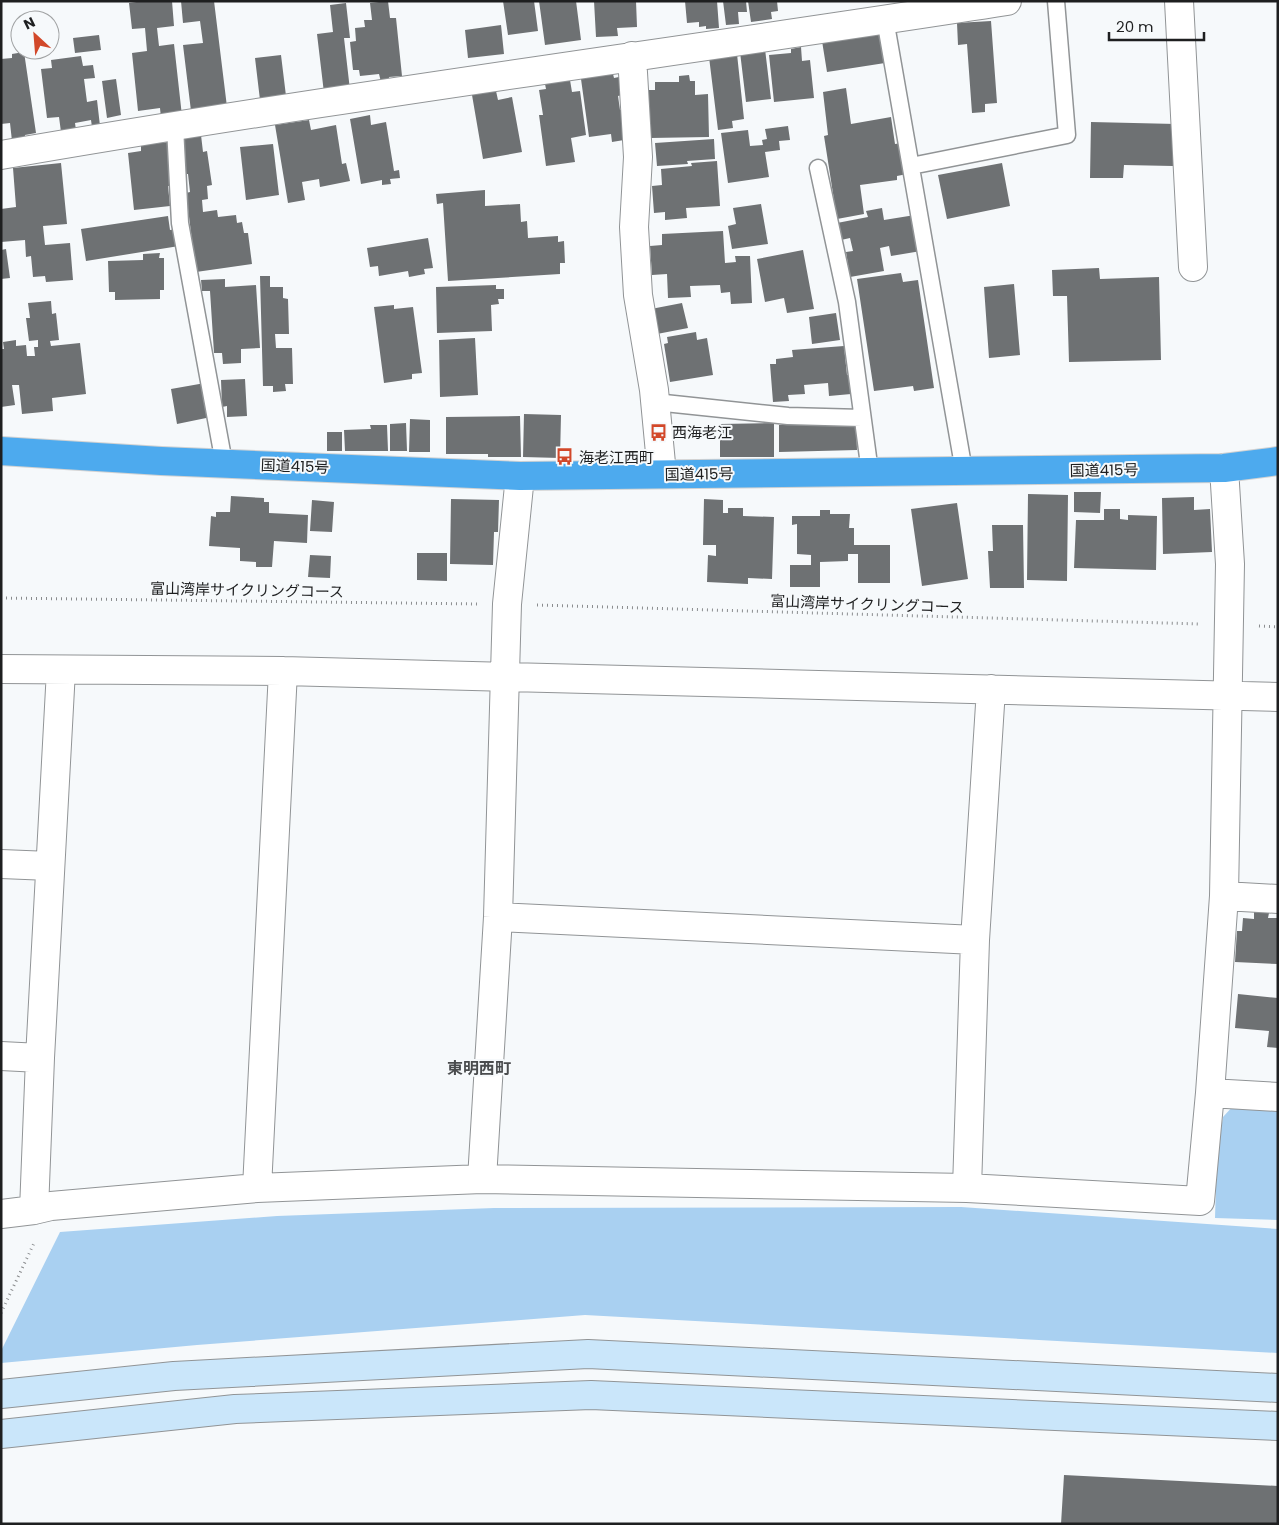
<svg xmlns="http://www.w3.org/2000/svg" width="1279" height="1525" font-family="Poppins,'Noto Sans JP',sans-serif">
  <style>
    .green { fill: #a9d0f1 }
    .building { fill: #6e7173 }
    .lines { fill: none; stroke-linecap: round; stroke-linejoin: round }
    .lane-casing { stroke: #919496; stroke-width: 19 }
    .street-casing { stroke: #919496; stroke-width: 30 }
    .secondary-casing { stroke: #919496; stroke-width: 30 }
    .highway-casing { stroke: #d2d2d2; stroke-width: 30 }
    .path { stroke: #8a8c8e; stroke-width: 3; stroke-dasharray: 1 4; stroke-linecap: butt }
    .lane { stroke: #fff; stroke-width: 16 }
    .street { stroke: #fff; stroke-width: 28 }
    .secondary { stroke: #cae6fa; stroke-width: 28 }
    .highway { stroke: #4daaee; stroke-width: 28 }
    .labels { text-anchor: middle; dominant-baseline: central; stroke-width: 4; stroke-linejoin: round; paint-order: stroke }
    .poi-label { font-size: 15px; fill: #1e1f20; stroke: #f6f9fb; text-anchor: start }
    .street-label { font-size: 15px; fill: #1e1f20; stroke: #f6f9fb }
    .neighbourhood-label { font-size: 16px; font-weight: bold; fill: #4a4c4e; stroke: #f6f9fb }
  </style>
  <rect width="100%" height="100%" fill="#f6f9fb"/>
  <path class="green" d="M1234,1105L1278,1107V1220L1215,1218L1217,1153L1223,1117Z
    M961,1207L1278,1229V1353L585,1315L197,1345L1,1363V1351L60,1232L277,1216L494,1208Z"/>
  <path class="building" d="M144,1H172L174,26L157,28L159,46L174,44L182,116L161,118L160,108L138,111L132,53L147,51L145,28L132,29L129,3Z
    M181,1H214L227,107L191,111L183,45L203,43L200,21L183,23Z
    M388,1L390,18H396L402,76L389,77L390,82H381L379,74L360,76L359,70H353L350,42L356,41L355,28L365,27L364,20H372L370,3Z
    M503,1H534L538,31L508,35Z
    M539,1H576L581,40L545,45Z
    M594,1H636L637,27L617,28L618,36L596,37Z
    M685,1H717L719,28L706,29V26L699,27V22L687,23Z
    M723,1H746L747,12H738L739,24L726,25Z
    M748,1H777L778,11L771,12L772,19L751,22Z
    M346,3L350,38H344L350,90L324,93L317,34L333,32L330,5Z
    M991,21L997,103L985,104V112L972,113L967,44L958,45L957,23Z
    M501,25L504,54L468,58L465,30Z
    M880,31L885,63L827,72L822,41Z
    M99,35L101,50L75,53L73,38Z
    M801,47L802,61L810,60L814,98L774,102L769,55L791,53V49Z
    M765,49L771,99L746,102L740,52Z
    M24,52L36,133L25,135V139L12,141L10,123L1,124V59L12,58V54Z
    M737,54L744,119L732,121L733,128L718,130L709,57Z
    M281,55L286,96L260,100L255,58Z
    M81,56L83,66L93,65L95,78L84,79L87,102L97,100L100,126L92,127L91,120L75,123L76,130L61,132L59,117L47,118L41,69L52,68L51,60Z
    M613,74L614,78L619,77L622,95L618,96L620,110L624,109V140L612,142L611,134L589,137L581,79Z
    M689,75L690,81H695V95L708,94L709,137L650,138L649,100H645V90H655V82H679V76Z
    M116,79L121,115L107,118L102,81Z
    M570,80L572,92L580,91L586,135L571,138L575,162L546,166L539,115H543L539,90L546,89L545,84Z
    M846,88L851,124L891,117L895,144L902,143L907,174L897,176V180L860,185L864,214L837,219L824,136L828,135L823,92Z
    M496,91L498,100L512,97L522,152L483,159L472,95Z
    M370,115L371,125L386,122L394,171L399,170L400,178L390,179L391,184L382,185V180L361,184L350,119Z
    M309,120L311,130L336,125L342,164L346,163L350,181L320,187L319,179L302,182L305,200L288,203L275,125Z
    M1091,122L1176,124L1173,136V166L1124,165L1123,178H1090Z
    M788,126L790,140L779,141L780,150L765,152L769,177L728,183L721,133L748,130L750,146L763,145L762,140L767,139L765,129Z
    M201,135L203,152L207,151L212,185L207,186L208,199L202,200L203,212L217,210L218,217L236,215L237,223L242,222L244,233H248L252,264L196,272L186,193L190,192L188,174H183V138Z
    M714,139L715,159L687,161L688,164L657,166L655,143Z
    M169,142L174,186H168L170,206L134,210L128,153L141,151V145Z
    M273,144L279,195L246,200L240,147Z
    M717,161L720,206L686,208L687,218L665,220V212L654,213L652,186L662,185L661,169L692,166L691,163Z
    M61,163L67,224L43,226L45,245L70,243L73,280L46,282L45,276L33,277L31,256L26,257L25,240L1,242V209L16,207L13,168Z
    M1002,163L1010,206L947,219L938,175Z
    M485,190V206L520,204L521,222L527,221L528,238L558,236V242L564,241L565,263H560V274L448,281L443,203L437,204L436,194Z
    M761,204L768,244L732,249L728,226L736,224L733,208Z
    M882,208L884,220L915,215L921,251L891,256L889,246L880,248L884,271L850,277L846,252L853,251L850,238L841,240L837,223L868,217L866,211Z
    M168,216L170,230L177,229L179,246L86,261L81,229Z
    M723,231L725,263L736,262L735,256H750L752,303L731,304L730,292L721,293L720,285L690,286L691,297L668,298L667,274L652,275L650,246L662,245V234Z
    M428,238L433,268L424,269L425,274L409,277L408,271L379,276L378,266L370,267L367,248Z
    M6,249L10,278L1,279V250Z
    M803,250L814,309L787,313L784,298L765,302L757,259Z
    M160,253L159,258H164V290H160V299L115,300V292H109L108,261L143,260V254Z
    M1099,268L1100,279L1159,277L1161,360L1069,362L1067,296H1053L1052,270Z
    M901,273L903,282L918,280L934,388L914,391L913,386L874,391L857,279Z
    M260,276H270V287H283V298L288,299L289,334H275L276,348H292L293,384H285L286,391L273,392V386H263Z
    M225,279V287L256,285L260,348L241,349V363L223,364L222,353H214L210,291H202L201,280Z
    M1014,284L1020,355L989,358L984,287Z
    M496,285V289H504V299H498L499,304L491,305L492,331L437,333L436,287Z
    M51,301L52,314L56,313L59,340L50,341L51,346L80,343L86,394L52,398L53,411L22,414L19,385H12L15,405L1,407V349H4L3,342L16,340V346L26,345L27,356H35L34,347H38V340L29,341L26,318H30L28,303Z
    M682,303L688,328L657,334L651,309Z
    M394,305V309L413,307L422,373L412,374V379L384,383L374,307Z
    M836,313L840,340L812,344L809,317Z
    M696,332L697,340L707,338L713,375L670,382L664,344L668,343L667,337Z
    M475,338L478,395L440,397L439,340Z
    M844,346L847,375L853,374L854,389H850L851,394L829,396L828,383L804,385L805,394L788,395L789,401L773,402L770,364H776V359L793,357L792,350Z
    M245,379L247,416L227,417V406L222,407L221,380Z
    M205,383L211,417L177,424L171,389Z
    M524,414L561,415L560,458L523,457Z
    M520,416L521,457H488V454H446V417Z
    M410,419L430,420V452H409Z
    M406,423L407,451H390V424Z
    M774,423V457H720V424Z
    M856,424L857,450L779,452V425Z
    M370,425H387L388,451H345L344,430L371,429Z
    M327,432H342V451H327Z
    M1074,492H1101L1100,513L1074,512Z
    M1028,494L1068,495L1067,581L1027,580Z
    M231,496L264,498V502H269V513L308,515L307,543L274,541L272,567H256V562L240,561V548L209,546L211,516L216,517V512H230Z
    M1194,497V510L1210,509L1212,552L1163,554L1162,498Z
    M451,499L499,500L498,532H494L493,565L450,564Z
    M704,499L723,500V513H728V508H743V516L774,517L772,579L748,578V584L707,582L708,555L716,556V545H703Z
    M312,500L334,502L332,532L310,531Z
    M957,503L968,579L922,586L911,509Z
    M1104,509H1120V519L1128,520V515L1157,516L1156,570L1074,568L1076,520H1104Z
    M820,510H830V514H850L849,528H854V545H890V583H858V554H848V561L820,562V587H790V565H811V555L797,554V524L792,525V516H820Z
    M992,525H1023L1024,588H990L988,551H993Z
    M417,553H447V581L417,580Z
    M310,555L331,556L330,578L308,577Z
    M1254,912L1269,913L1268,918H1278V964L1235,962L1237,931H1242L1243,918L1254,919Z
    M1238,994L1278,998V1048L1267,1047L1269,1031L1235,1028Z
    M1064,1475L1278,1486V1524H1061Z"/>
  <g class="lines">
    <defs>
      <path id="lane" d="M885,19L964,471
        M175,127L180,223L224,463
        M911,166L1067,135L1056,1
        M818,168L847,302L870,472
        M655,402L788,416L862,418"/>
      <path id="street" d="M1179,1L1193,267
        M632,56L638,157L634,227L638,295L654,390L662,474
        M1,155C335,97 672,53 1007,1
        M1,669L283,671L1278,697
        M1,864L50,866
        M1224,896L1278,899
        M498,917L975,940
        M1,1056L40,1058
        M1210,1093L1278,1097
        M482,1179L498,917L507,604L520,476
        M257,1188L283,671
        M967,1188L975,940L991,689
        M34,1210L40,1058L61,670
        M1,1214L34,1210L51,1206L257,1188L482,1179L967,1188L1200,1201L1210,1093L1224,896L1230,564L1224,468"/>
      <path id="secondary" d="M1,1394L174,1376L588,1354L1278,1388
        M1,1434L235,1409L591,1395L1278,1426"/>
      <path id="highway" d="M1,451L161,461L520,476L1224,468L1278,461"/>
    </defs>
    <use href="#lane" class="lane-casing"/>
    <use href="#street" class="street-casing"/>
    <use href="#secondary" class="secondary-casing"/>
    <use href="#highway" class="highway-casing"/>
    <path class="path" d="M1,598L478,604
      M537,605L1200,624
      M1259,626L1278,627
      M1,1313L35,1241"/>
    <use href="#lane" class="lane"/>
    <use href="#street" class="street"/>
    <use href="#secondary" class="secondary"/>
    <use href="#highway" class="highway"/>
  </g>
  <defs>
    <symbol id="bus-bare" viewBox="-9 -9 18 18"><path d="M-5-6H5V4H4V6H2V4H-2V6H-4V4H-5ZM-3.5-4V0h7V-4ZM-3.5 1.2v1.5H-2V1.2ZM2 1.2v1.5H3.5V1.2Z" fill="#d2482a" stroke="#f6f9fb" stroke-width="2.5" paint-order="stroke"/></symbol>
  </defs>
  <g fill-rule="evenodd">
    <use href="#bus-bare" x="646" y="420" width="25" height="25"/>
    <use href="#bus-bare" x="552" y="444" width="25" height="25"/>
  </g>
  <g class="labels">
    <g class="poi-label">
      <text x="672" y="432">西海老江</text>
      <text x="579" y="457">海老江西町</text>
    </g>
    <g class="street-label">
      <text transform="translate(295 466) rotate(2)">国道415号</text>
      <text transform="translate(1104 470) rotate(-1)">国道415号</text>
      <text transform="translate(699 474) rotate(-1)">国道415号</text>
      <text transform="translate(247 590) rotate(1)">富山湾岸サイクリングコース</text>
      <text transform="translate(867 604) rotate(2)">富山湾岸サイクリングコース</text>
    </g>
    <g class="neighbourhood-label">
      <text x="479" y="1068">東明西町</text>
    </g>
  </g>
  <rect width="1279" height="1525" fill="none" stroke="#1e1f20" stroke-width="5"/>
  <g transform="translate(35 35) rotate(334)"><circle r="24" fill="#f6f9fb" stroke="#a0a2a3"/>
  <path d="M0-4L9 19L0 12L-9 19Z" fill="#d2482a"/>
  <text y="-8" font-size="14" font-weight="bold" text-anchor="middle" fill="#1e1f20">N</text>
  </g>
  <path d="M1109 32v8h95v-8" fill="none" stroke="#1e1f20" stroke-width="2.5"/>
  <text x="1116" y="32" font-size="15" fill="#1e1f20" stroke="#f6f9fb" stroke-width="4" paint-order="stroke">20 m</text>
</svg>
